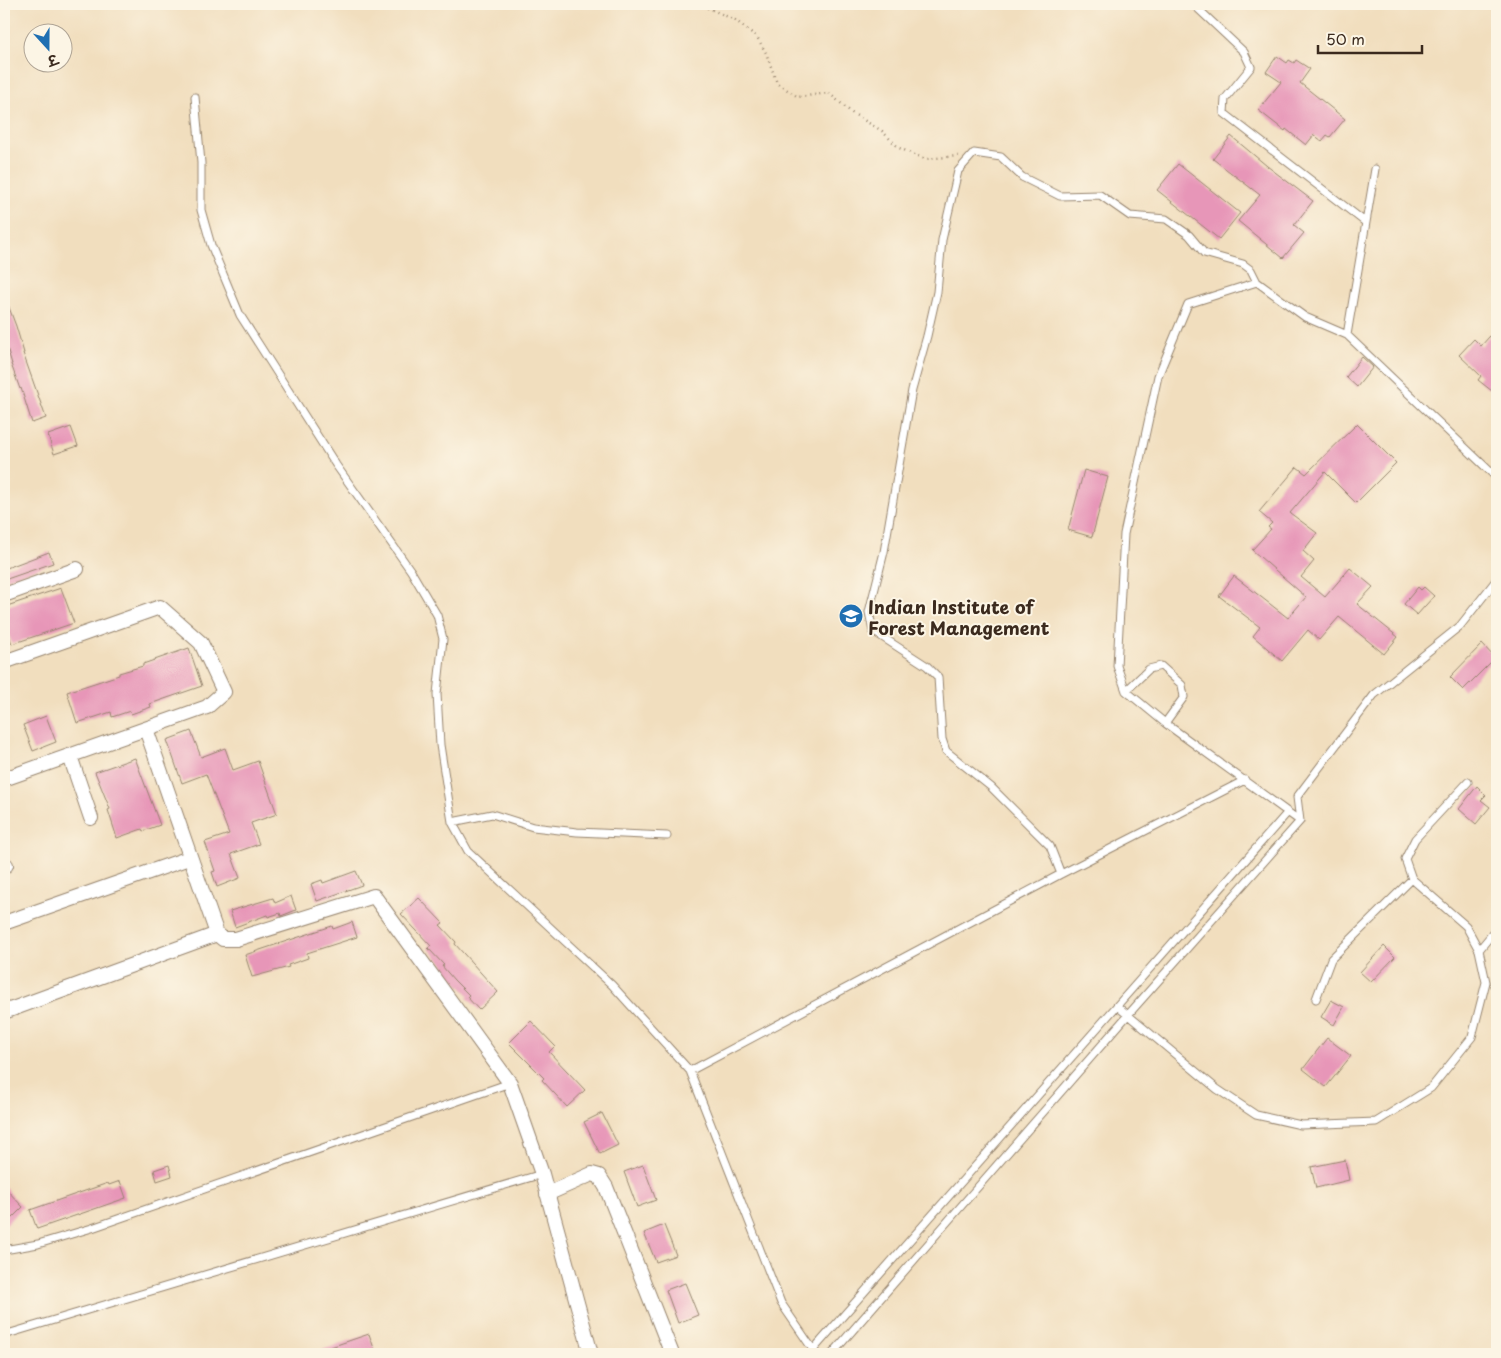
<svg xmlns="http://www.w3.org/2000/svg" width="1501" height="1358" font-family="'Playpen Sans','Playpen Sans Deva',sans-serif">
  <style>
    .building { fill: #e796b8 }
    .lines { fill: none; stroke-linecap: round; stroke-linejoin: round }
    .lane-casing { stroke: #96846e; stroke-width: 9 }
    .street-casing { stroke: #96846e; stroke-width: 16 }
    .path { stroke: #96846e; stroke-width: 2.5; stroke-dasharray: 1 4; stroke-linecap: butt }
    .lane { stroke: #fff; stroke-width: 7 }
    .street { stroke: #fff; stroke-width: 14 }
    .labels { text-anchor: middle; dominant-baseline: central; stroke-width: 4; stroke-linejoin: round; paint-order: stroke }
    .poi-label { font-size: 18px; font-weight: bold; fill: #3b2a1e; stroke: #fcf5e5; text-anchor: start }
  </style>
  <rect width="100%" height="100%" fill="#fcf5e5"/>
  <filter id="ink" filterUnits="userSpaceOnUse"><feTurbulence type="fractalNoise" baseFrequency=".02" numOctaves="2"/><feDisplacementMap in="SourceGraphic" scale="10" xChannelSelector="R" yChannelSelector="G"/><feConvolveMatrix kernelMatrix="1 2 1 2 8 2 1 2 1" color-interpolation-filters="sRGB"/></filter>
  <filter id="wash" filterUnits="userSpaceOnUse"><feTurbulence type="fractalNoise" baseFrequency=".0096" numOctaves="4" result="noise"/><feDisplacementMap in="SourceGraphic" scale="20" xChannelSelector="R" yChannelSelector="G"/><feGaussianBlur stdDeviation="1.12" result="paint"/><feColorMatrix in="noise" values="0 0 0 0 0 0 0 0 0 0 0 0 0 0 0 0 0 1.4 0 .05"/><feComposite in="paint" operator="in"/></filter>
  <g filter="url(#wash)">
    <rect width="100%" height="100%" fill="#f1debe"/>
    <g id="blocks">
      <path class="building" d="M1277,56L1287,63L1289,60L1294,63L1296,60L1310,69L1300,83L1345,119L1330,137L1327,135L1322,141L1314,135L1306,145L1286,129L1285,131L1258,110L1281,82L1266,72Z
        M1231,136L1267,166L1313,201L1294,225L1304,233L1283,258L1238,221L1260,195L1213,159Z
        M1178,164L1240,213L1219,239L1157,190Z
        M4,297H5L16,326L24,353H23L46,418L32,423L21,388L20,389L11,364H12L4,338L7,336L4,326Z
        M1497,328V395L1478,380L1481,376L1459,355L1474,339L1481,346Z
        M1362,357L1373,367L1357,387L1346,377Z
        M1357,424L1396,463L1356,503L1325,472L1290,513L1317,533L1303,551L1314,561L1301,577L1325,597L1350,568L1373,587L1357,604L1398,637L1384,654L1339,617L1319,640L1308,630L1282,661L1253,636L1260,627L1219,596L1234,576L1288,618L1306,597L1252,550L1271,529L1268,527L1272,523L1259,512L1297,467L1306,474Z
        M71,427L78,446L54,454L48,435Z
        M1084,470L1108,477L1092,537L1068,530Z
        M49,552L53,563L4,580V569Z
        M1418,587L1421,590L1424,587L1434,596L1417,615L1404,604Z
        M61,588L74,623L12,644L4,622V607Z
        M1482,644L1495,658L1463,690L1450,677Z
        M189,648L202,686L150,704L151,707L131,714L130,711L112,717L111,712L77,723L67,692L119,675V673L143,666V664Z
        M46,716L56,742L33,751L23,725Z
        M191,731L201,757L225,748L233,770L258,761L277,814L251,823L259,844L231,854L240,878L217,887L212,872L215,871L205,842L229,834L206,774L182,783L167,740Z
        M135,758L160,825L143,831L142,829L117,838L108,810L110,809L95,772Z
        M1477,786L1486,795L1481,800L1490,807L1476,824L1459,809Z
        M356,871L362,885L317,901L311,884L322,880L323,883Z
        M291,896L296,910L281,916L280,913L268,917L267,915L235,927L230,911L273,898L275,903Z
        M419,898L443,923L440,925L456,942L455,944L498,992L479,1010L467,997L469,995L454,980L442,966L444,965L428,948L431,946L401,914Z
        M352,922L357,937L307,953L308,958L288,965L289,967L252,977L245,955L332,926L333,929Z
        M1384,946L1395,957L1371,982L1360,972Z
        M1331,1000L1344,1007L1334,1025L1321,1017Z
        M531,1021L555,1046L549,1052L585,1090L567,1107L542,1080L544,1078L509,1043Z
        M1327,1038L1351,1056L1326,1087L1303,1069Z
        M602,1113L618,1145L600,1154L584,1122Z
        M1345,1160L1349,1180L1316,1188L1311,1167Z
        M169,1165L172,1176L157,1181L154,1170Z
        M643,1165L656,1200L637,1207L624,1172Z
        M120,1181L126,1198L37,1229L30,1210L108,1183L109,1185Z
        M4,1187L23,1207L4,1226Z
        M664,1225L676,1255L656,1262L644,1233Z
        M685,1283L698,1315L678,1323L666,1290Z
        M369,1334L376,1354H317L316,1352Z"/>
    </g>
  </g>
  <g filter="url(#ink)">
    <use href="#blocks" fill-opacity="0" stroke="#96846e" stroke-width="1"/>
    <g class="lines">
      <defs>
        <path id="lane" d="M1193,4L1244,52L1251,67L1225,99L1224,113L1365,222
          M195,97L201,163V210L211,245L240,315L336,465L411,571L437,615L443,639L437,694L440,745L452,822L468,851L612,985L690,1071
          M1347,335L1375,169
          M1126,691L1149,669L1161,666L1182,685L1184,697L1165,723
          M1300,821L1165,723L1126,691L1117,666L1124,534L1158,376L1188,304L1257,282L1305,317L1347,335L1497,478
          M452,822L492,814L533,827L577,832L667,836
          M1061,874L1050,846L991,787L946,751L942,739L938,677L927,666L873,631L869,612L884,552L912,390L927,336L937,292L942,240L958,171L974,153L1001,157L1022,177L1060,196L1100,195L1130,216L1166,219L1189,235L1204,253L1243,264L1251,270L1257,282
          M1479,950L1497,928
          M1316,999L1331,959L1412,879
          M1117,1006L1217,1089L1256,1115L1301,1125L1376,1122L1431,1088L1472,1037L1486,982L1479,950L1466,926L1412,879L1405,859L1415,839L1468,782
          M4,1250L38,1244L92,1228L510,1083
          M4,1335L542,1174
          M813,1350L1288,812
          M816,1354L781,1303L690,1071L1061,874L1245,780
          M832,1354L1127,1016L1300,821L1297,797L1374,695L1460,626L1497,579"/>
        <path id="street" d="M4,595L77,569
          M4,662L160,607L201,643L224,692L207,707L4,779
          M146,729L217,934L223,939H236L374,896L510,1083L542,1174L591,1354
          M70,756L91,818
          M4,866L6,865
          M4,923L189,858
          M4,1012L217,934
          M547,1194L592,1174L599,1176L606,1187L672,1354"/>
      </defs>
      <use href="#lane" class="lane-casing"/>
      <use href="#street" class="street-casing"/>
      <path class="path" d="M704,4L708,8L735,20L757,37L766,53L777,83L798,97L829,93L852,113L882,131L899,148L925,159L958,156"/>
      <use href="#lane" class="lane"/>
      <use href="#street" class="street"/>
    </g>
  </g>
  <defs>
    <symbol id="university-disc" viewBox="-11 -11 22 22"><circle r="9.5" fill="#1f6fb2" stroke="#fcf5e5"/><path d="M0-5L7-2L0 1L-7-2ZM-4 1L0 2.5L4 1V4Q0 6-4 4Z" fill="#fff"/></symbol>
  </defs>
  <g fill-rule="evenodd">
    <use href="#university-disc" x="837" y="602" width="28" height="28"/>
  </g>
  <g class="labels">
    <g class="poi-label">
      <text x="868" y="606">Indian Institute of<tspan x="868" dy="21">Forest Management</tspan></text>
    </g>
  </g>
  <rect width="1501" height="1358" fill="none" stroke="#fcf5e5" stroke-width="20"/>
  <g transform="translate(48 48) rotate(159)"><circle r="24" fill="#fcf5e5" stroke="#afa495"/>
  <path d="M0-4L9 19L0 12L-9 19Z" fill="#1f6fb2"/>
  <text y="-8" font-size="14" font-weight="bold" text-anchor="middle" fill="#3b2a1e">उ</text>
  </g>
  <path d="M1318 45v8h104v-8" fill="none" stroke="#3b2a1e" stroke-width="2.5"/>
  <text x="1326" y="45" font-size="15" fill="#3b2a1e" stroke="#fcf5e5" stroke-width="4" paint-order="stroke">50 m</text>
</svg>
